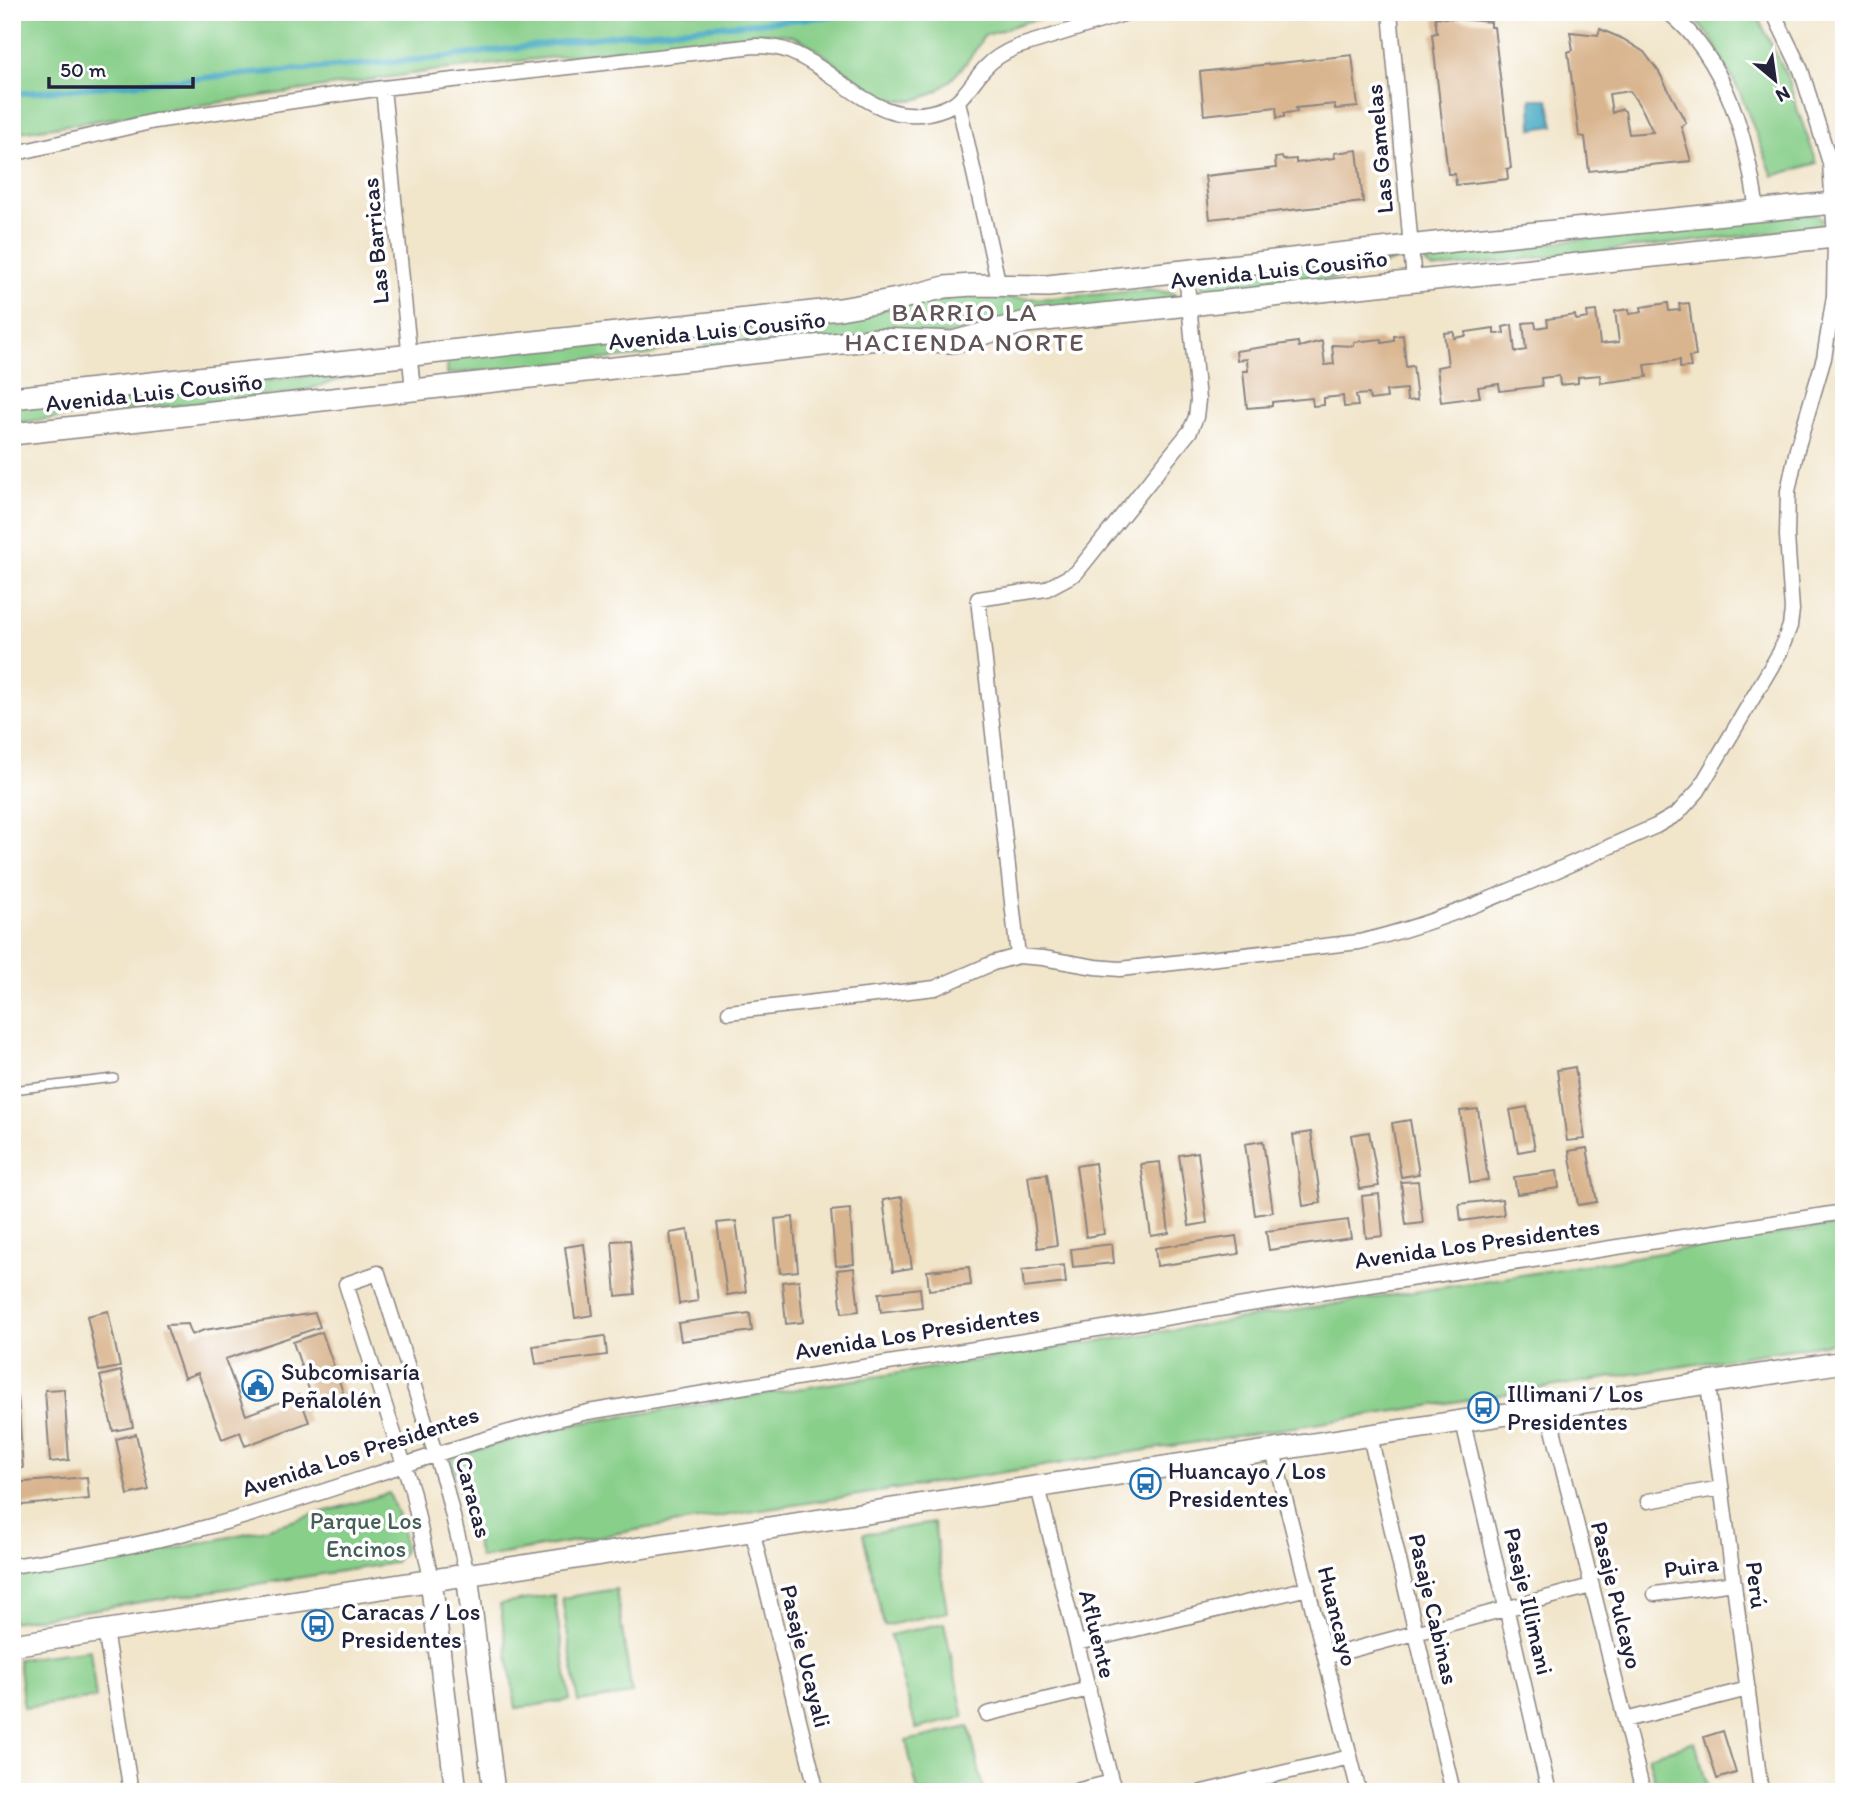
<svg xmlns="http://www.w3.org/2000/svg" width="1856" height="1804" font-family="Itim,sans-serif">
  <style>
    .green { fill: #88cf8a; stroke: #557862; stroke-width: 2 }
    .water { fill: #44a9c3; stroke: #33667f; stroke-width: 2 }
    .lines { fill: none; stroke-linecap: round; stroke-linejoin: round }
    .stream { stroke: #44a9c3; stroke-width: 6 }
    .building { fill: #d9b58f; fill-rule: evenodd }
    .lane-casing { stroke: #8a8482; stroke-width: 10 }
    .street-casing { stroke: #8a8482; stroke-width: 17 }
    .secondary-casing { stroke: #8a8482; stroke-width: 24 }
    .lane { stroke: #fff; stroke-width: 7 }
    .street { stroke: #fff; stroke-width: 14 }
    .secondary { stroke: #fff; stroke-width: 21 }
    .labels { text-anchor: middle; dominant-baseline: central; stroke-width: 7; stroke-linejoin: round; paint-order: stroke }
    .street-label { font-size: 24px; fill: #22223b; stroke: #fff }
    .poi-label { font-size: 24px; fill: #22223b; stroke: #fff; text-anchor: start }
    .park-label { font-size: 24px; fill: #465f57; stroke: #fff }
    .neighbourhood-label { font-size: 26px; letter-spacing: 2px; fill: #625558; stroke: #fff }
  </style>
  <rect width="100%" height="100%" fill="#fff"/>
  <filter id="ink" filterUnits="userSpaceOnUse"><feTurbulence type="fractalNoise" baseFrequency=".0143" numOctaves="2"/><feDisplacementMap in="SourceGraphic" scale="14" xChannelSelector="R" yChannelSelector="G"/><feConvolveMatrix kernelMatrix="1 2 1 2 8 2 1 2 1" color-interpolation-filters="sRGB"/></filter>
  <filter id="wash" filterUnits="userSpaceOnUse"><feTurbulence type="fractalNoise" baseFrequency=".00686" numOctaves="4" result="noise"/><feDisplacementMap in="SourceGraphic" scale="28" xChannelSelector="R" yChannelSelector="G"/><feGaussianBlur stdDeviation="1.57" result="paint"/><feColorMatrix in="noise" values="0 0 0 0 0 0 0 0 0 0 0 0 0 0 0 0 0 1.4 0 .05"/><feComposite in="paint" operator="in"/></filter>
  <g filter="url(#wash)">
    <rect width="100%" height="100%" fill="#f1e5ca"/>
    <path class="green" d="M12,12H1072L1025,22L984,36C959,78 922,122 870,89C844,73 823,50 795,37C786,33 773,34 763,33L425,72L12,133Z
      M1686,12H1755L1789,80L1795,103L1817,163L1773,176L1740,93L1710,36Z
      M1816,213L1822,220L1818,228L1432,269L1425,263L1430,256Z
      M1397,255L1396,261C1384,261 1370,273 1356,275C1306,284 1255,288 1205,294L1202,290L1204,278Z
      M1148,290L1174,293L1179,299L952,334L713,352L704,343L710,333L853,315L961,296L997,299L1053,298Z
      M675,336L682,341L681,344L649,355L447,374L448,355Z
      M395,367L396,370L344,378L300,392L12,423V407Z
      M1844,1224V1341L647,1528L480,1558L450,1456L582,1423Z
      M389,1493L402,1526L404,1551L394,1563L12,1622V1576L134,1558L261,1530Z
      M934,1523L947,1612L884,1626L863,1534Z
      M616,1589L632,1694L578,1702L562,1598Z
      M554,1595L570,1700L516,1708L500,1604Z
      M944,1623L964,1717L916,1729L890,1635Z
      M90,1650L96,1698L24,1708L18,1659Z
      M969,1727L984,1792H918L906,1741Z
      M1695,1742L1709,1792H1658L1648,1756Z"/>
    <path class="water" d="M1531,99H1548L1554,126L1532,129Z"/>
    <g class="lines">
      <path class="stream" d="M12,94L439,58L617,35L882,12"/>
    </g>
    <g id="blocks">
      <path class="building" d="M1435,17L1491,22V27H1494L1511,168L1507,169L1508,179L1456,185L1455,174H1448L1432,34L1437,33Z
        M1600,29L1623,39L1644,52L1659,72L1686,123L1681,126L1691,161L1589,171L1585,137L1579,136L1568,52L1573,50L1570,32L1598,35ZM1630,91L1643,111L1653,132L1629,134L1625,111L1622,109L1612,113L1609,94Z
        M1352,55L1358,107L1335,109V104L1296,108L1297,112L1284,113V117L1277,118L1276,107L1204,115L1200,72Z
        M1357,150L1363,202L1210,219L1205,176L1276,168L1275,158L1282,157L1283,160L1296,159V163L1335,158L1334,153Z
        M1668,303L1669,311L1680,310L1679,304L1689,303L1696,356L1689,357L1691,367L1680,368V360L1645,365L1647,377L1601,383L1600,375L1578,377V383L1560,385L1559,376L1541,378L1542,386L1500,391L1499,384L1478,387L1480,397L1441,402L1437,367L1448,365L1444,333L1454,332V338L1466,336V332L1494,328V334L1504,333L1503,327L1512,325L1515,352L1526,350L1523,323L1535,322L1536,328L1548,326L1547,319L1575,315L1576,320L1588,318L1587,312L1596,311L1600,344L1619,342L1615,311L1629,309V314L1642,312L1641,307Z
        M1403,335L1406,367L1413,366L1417,400L1407,401L1406,389L1386,391L1387,398L1370,400L1369,394L1356,395L1358,406L1344,407L1343,396L1324,398V405L1313,406L1312,398L1272,402V406L1247,408L1243,371H1248L1247,359L1237,360L1236,351L1298,342L1299,347L1322,341L1325,365L1334,364L1332,345L1354,346V342L1381,339L1382,343L1394,341V336Z
        M1575,1067L1585,1139L1567,1141L1557,1070Z
        M1527,1107L1535,1149L1518,1152L1510,1110Z
        M1478,1109L1488,1180L1470,1183L1460,1111Z
        M1410,1120L1419,1174L1401,1177L1392,1123Z
        M1311,1132L1321,1203L1303,1206L1293,1135Z
        M1369,1132L1379,1186L1360,1189L1351,1135Z
        M1263,1141L1273,1212L1255,1215L1245,1144Z
        M1587,1148L1597,1202L1578,1205L1569,1151Z
        M1198,1152L1207,1223L1189,1226L1179,1155Z
        M1160,1162L1169,1233L1151,1236L1141,1164Z
        M1095,1163L1104,1234L1086,1237L1076,1166Z
        M1557,1171L1559,1188L1517,1194L1514,1177Z
        M1047,1174L1057,1245L1038,1248L1028,1176Z
        M1418,1181L1423,1223L1406,1225L1401,1182Z
        M1379,1194L1383,1236L1366,1238L1362,1196Z
        M902,1197L912,1268L893,1271L883,1200Z
        M1502,1199L1504,1215L1461,1221L1459,1204Z
        M850,1209L854,1264L836,1266L831,1211Z
        M793,1217L798,1271L780,1273L775,1219Z
        M1348,1220L1351,1238L1269,1250L1266,1231Z
        M736,1221L746,1292L727,1295L717,1223Z
        M688,1230L698,1301L679,1304L670,1233Z
        M1236,1236L1239,1254L1157,1266L1155,1248Z
        M630,1240L635,1294L616,1296L612,1241Z
        M584,1244L593,1315L575,1318L565,1247Z
        M1112,1244L1114,1263L1073,1267L1071,1249Z
        M1064,1265L1066,1283L1024,1288L1022,1270Z
        M969,1267L971,1285L929,1290L927,1271Z
        M854,1268L859,1311L842,1313L837,1270Z
        M799,1280L803,1322L786,1324L782,1282Z
        M920,1288L922,1307L881,1312L879,1293Z
        M108,1311L120,1367L99,1371L87,1316Z
        M315,1313L320,1327L225,1359L246,1415L299,1395L309,1422L245,1446L240,1432L222,1439L198,1373L184,1378L166,1325L188,1324L192,1335L204,1330Z
        M750,1313L752,1331L681,1341L678,1323Z
        M322,1332L345,1398L315,1407L293,1342Z
        M605,1336L607,1355L536,1364L533,1346Z
        M121,1371L133,1427L113,1431L100,1376Z
        M64,1389L69,1460L50,1462L45,1390Z
        M12,1397H18L23,1468L12,1469Z
        M136,1434L149,1490L128,1495L116,1439Z
        M87,1477L89,1499L12,1506V1483Z
        M1723,1731L1736,1773L1717,1779L1704,1737Z"/>
    </g>
  </g>
  <g filter="url(#ink)">
    <use href="#blocks" fill-opacity="0" stroke="#8a8482" stroke-width="2"/>
    <g class="lines">
      <defs>
        <path id="lane" d="M12,1090L114,1078"/>
        <path id="street" d="M1390,12L1414,281
          M1668,12C1727,59 1747,139 1757,211
          M383,88L413,390
          M958,101L999,286
          M12,154L155,121L383,88L754,46C767,46 779,47 791,52C844,74 880,134 945,108C965,100 972,81 986,67C995,57 1005,52 1017,47L1130,12
          M1018,956L978,599L1046,589L1076,573L1190,431L1196,417L1198,400L1186,272
          M729,1012L935,988L993,963L1018,956L1043,958L1095,967L1120,969L1359,942C1462,918 1559,868 1656,826L1677,814L1698,791L1780,652L1790,626L1792,610L1787,536L1788,491L1797,449L1824,358L1834,296L1835,237L1830,163L1801,70L1773,12
          M1708,1385L1761,1792
          M1548,1409L1643,1792
          M1463,1422L1549,1792
          M1370,1436L1453,1792
          M1273,1451L1359,1792
          M1038,1487L1114,1792
          M1648,1501L1721,1488
          M752,1530L817,1792
          M12,1566C75,1556 139,1546 200,1529C331,1494 456,1441 588,1412L1312,1294L1844,1212
          M431,1579L412,1490L346,1284L378,1273L445,1484L467,1574
          M1655,1594L1734,1583
          M105,1630L131,1792
          M1077,1643L1308,1588
          M1325,1657L1591,1586
          M987,1714L1089,1689
          M1625,1720L1748,1689
          M1071,1792L1112,1782
          M1202,1792L1350,1757"/>
        <path id="secondary" d="M12,398L840,309L903,298L945,287L972,285L1048,286L1444,242L1844,202
          M12,434L878,339L953,342L1026,322L1055,319L1844,236
          M467,1574L494,1792
          M431,1579L456,1792
          M12,1645L1844,1362"/>
      </defs>
      <use href="#lane" class="lane-casing"/>
      <use href="#street" class="street-casing"/>
      <use href="#secondary" class="secondary-casing"/>
      <use href="#lane" class="lane"/>
      <use href="#street" class="street"/>
      <use href="#secondary" class="secondary"/>
    </g>
  </g>
  <defs>
    <symbol id="civic-ring" viewBox="-11 -11 22 22"><circle r="9.5" fill="#fff" stroke="#1f6fb2" stroke-width="1.5"/><path d="M-.6-6.5H3V-4.5H.6V-3L4-1V1h2V6H-6V1h2V-1L-.6-3ZM-1.2 2.5V6h2.4V2.5Z" fill="#1f6fb2"/></symbol>
    <symbol id="bus-ring" viewBox="-11 -11 22 22"><circle r="9.5" fill="#fff" stroke="#1f6fb2" stroke-width="1.5"/><path d="M-5-6H5V4H4V6H2V4H-2V6H-4V4H-5ZM-3.5-4V0h7V-4ZM-3.5 1.2v1.5H-2V1.2ZM2 1.2v1.5H3.5V1.2Z" fill="#1f6fb2"/></symbol>
  </defs>
  <g fill-rule="evenodd">
    <use href="#civic-ring" x="240" y="1368" width="35" height="35"/>
    <use href="#bus-ring" x="1466" y="1390" width="35" height="35"/>
    <use href="#bus-ring" x="1128" y="1466" width="35" height="35"/>
    <use href="#bus-ring" x="300" y="1608" width="35" height="35"/>
  </g>
  <g class="labels">
    <g class="street-label">
      <text transform="translate(1379 149) rotate(-95)">Las Gamelas</text>
      <text transform="translate(375 241) rotate(-95)">Las Barricas</text>
      <text transform="translate(1279 269) rotate(-6)">Avenida Luis Cousiño</text>
      <text transform="translate(717 330) rotate(-6)">Avenida Luis Cousiño</text>
      <text transform="translate(154 392) rotate(-6)">Avenida Luis Cousiño</text>
      <text transform="translate(1477 1243) rotate(-8)">Avenida Los Presidentes</text>
      <text transform="translate(917 1332) rotate(-9)">Avenida Los Presidentes</text>
      <text transform="translate(360 1451) rotate(-18)">Avenida Los Presidentes</text>
      <text transform="translate(474 1497) rotate(75)">Caracas</text>
      <text transform="translate(1691 1566) rotate(-8)">Puira</text>
      <text transform="translate(1757 1585) rotate(83)">Perú</text>
      <text transform="translate(1617 1595) rotate(76)">Pasaje Pulcayo</text>
      <text transform="translate(1529 1601) rotate(77)">Pasaje Illimani</text>
      <text transform="translate(1434 1609) rotate(77)">Pasaje Cabinas</text>
      <text transform="translate(1338 1616) rotate(76)">Huancayo</text>
      <text transform="translate(1098 1634) rotate(76)">Afluente</text>
      <text transform="translate(806 1656) rotate(76)">Pasaje Ucayali</text>
    </g>
    <g class="poi-label">
      <text x="281" y="1371">Subcomisaría<tspan x="281" dy="28">Peñalolén</tspan></text>
      <text x="1507" y="1393">Illimani / Los<tspan x="1507" dy="28">Presidentes</tspan></text>
      <text x="1168" y="1470">Huancayo / Los<tspan x="1168" dy="28">Presidentes</tspan></text>
      <text x="341" y="1611">Caracas / Los<tspan x="341" dy="28">Presidentes</tspan></text>
    </g>
    <g class="park-label">
      <text x="366" y="1520">Parque Los<tspan x="366" dy="28">Encinos</tspan></text>
    </g>
    <g class="neighbourhood-label">
      <text x="965" y="312">BARRIO LA<tspan x="965" dy="30">HACIENDA NORTE</tspan></text>
    </g>
  </g>
  <rect width="1856" height="1804" fill="none" stroke="#fff" stroke-width="42"/>
  <g transform="translate(1775 80) rotate(151)" stroke="#ffffff" stroke-width="5" paint-order="stroke">
  <path d="M0-5L12 26L0 18L-12 26Z" fill="#22223b"/>
  <text y="-10" font-size="19" font-weight="bold" text-anchor="middle" fill="#22223b">N</text>
  </g>
  <path d="M49 77v10h144v-10" fill="none" stroke="#22223b" stroke-width="3.5"/>
  <text x="60" y="77" font-size="21" fill="#22223b" stroke="#ffffff" stroke-width="5" paint-order="stroke">50 m</text>
</svg>
